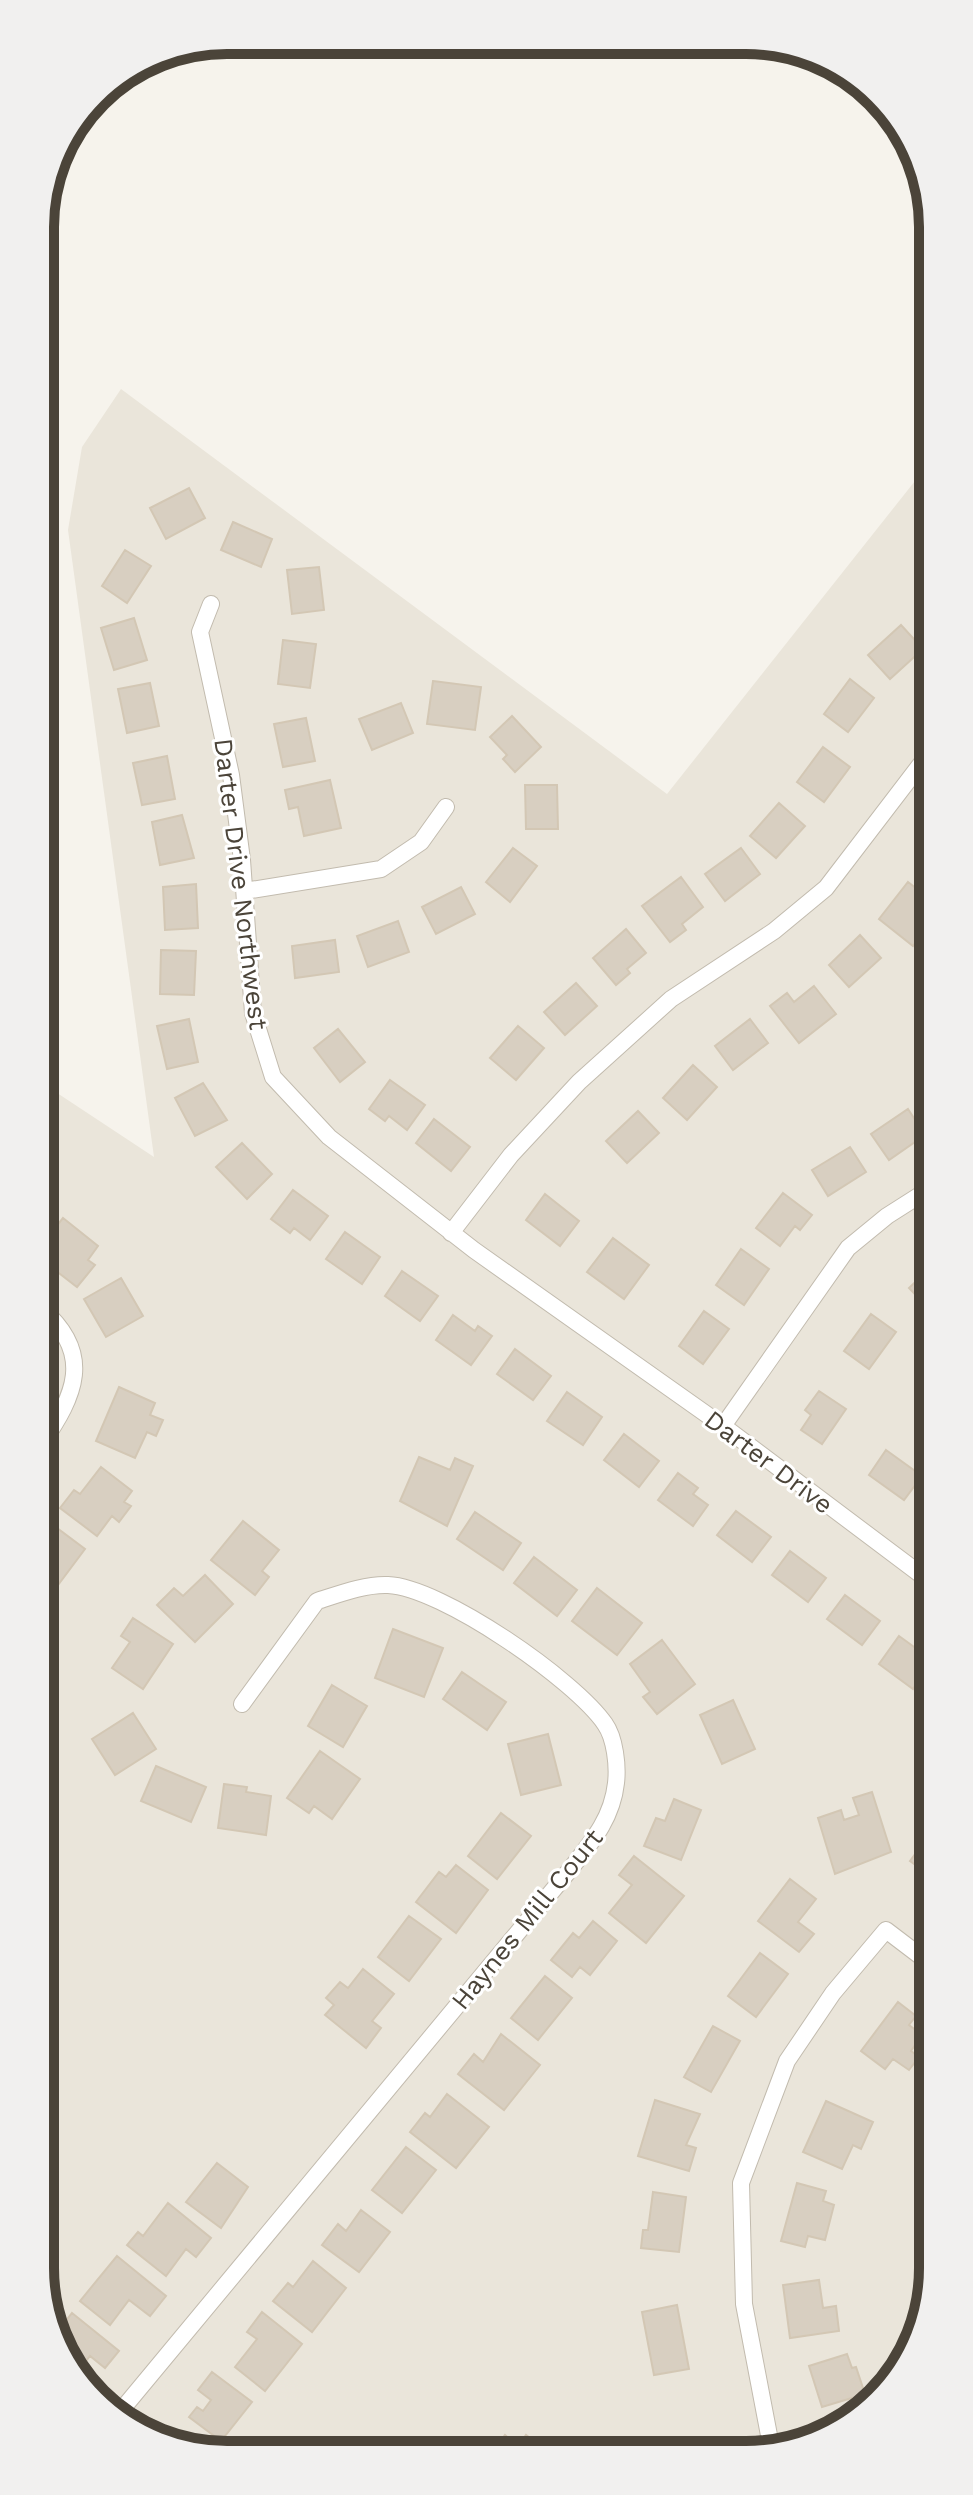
<svg xmlns="http://www.w3.org/2000/svg" width="973" height="2495" font-family="'Work Sans',sans-serif">
  <style>
    .residential { fill: #eae5da }
    .building { fill: #d8cfc1; stroke: #d3c7b4; stroke-width: 2 }
    .lines { fill: none; stroke-linecap: round; stroke-linejoin: round }
    .minor-casing { stroke: #c2bbae; stroke-width: 18 }
    .minor { stroke: #fff; stroke-width: 16 }
    .labels { text-anchor: middle; dominant-baseline: central; stroke-width: 6; stroke-linejoin: round; paint-order: stroke }
    .street-label { font-size: 26px; fill: #4b4439; stroke: #fff }
    .rim { fill: none; stroke: #4b4439; stroke-width: 10 }
  </style>
  <rect width="100%" height="100%" fill="#f6f3ec"/>
  <path class="residential" d="M121,389L667,794L930,462L933,2280L887,2391L783,2451H191L95,2401L44,2305L42,1083L154,1157L68,530L82,447Z"/>
  <path class="building" d="M189,488L205,518L166,539L150,508Z
    M233,522L272,539L261,567L221,550Z
    M125,550L151,566L127,603L102,586Z
    M319,567L324,610L292,614L287,570Z
    M134,618L147,660L114,670L101,628Z
    M901,625L923,649L890,679L868,655Z
    M283,640L316,644L310,688L278,684Z
    M850,679L874,698L848,732L824,714Z
    M433,681L481,687L475,730L427,724Z
    M150,683L159,726L127,733L118,689Z
    M401,703L413,733L372,750L359,719Z
    M512,716L541,747L515,772L503,759L507,755L490,737Z
    M306,718L315,761L283,767L274,724Z
    M823,747L850,767L824,802L797,782Z
    M167,756L175,799L142,805L133,763Z
    M330,780L341,828L304,836L298,807L289,809L285,790Z
    M525,785H557L558,829H526Z
    M779,803L805,826L776,858L750,836Z
    M182,815L194,858L160,865L152,822Z
    M930,843V871L917,861Z
    M513,848L537,866L510,902L486,882Z
    M741,848L760,874L725,901L705,874Z
    M681,877L703,907L682,924L686,930L670,942L642,906Z
    M908,882L930,899V923L913,946L879,919Z
    M196,884L198,928L165,930L163,887Z
    M461,887L475,914L436,934L422,907Z
    M398,921L409,952L368,967L357,936Z
    M626,929L646,953L627,969L630,973L616,985L593,958Z
    M860,935L881,958L849,987L829,965Z
    M335,940L339,972L295,978L292,946Z
    M161,950L196,951L194,995L160,994Z
    M576,983L597,1006L565,1035L544,1012Z
    M814,986L836,1014L799,1043L770,1006L787,993L794,1002Z
    M189,1019L198,1062L167,1069L157,1026Z
    M750,1019L768,1043L733,1070L715,1046Z
    M518,1026L544,1048L516,1080L490,1058Z
    M338,1029L365,1062L340,1082L314,1048Z
    M693,1065L717,1087L687,1120L663,1098Z
    M931,1068V1098L916,1080Z
    M390,1080L425,1105L407,1130L389,1116L385,1121L369,1109Z
    M203,1083L227,1120L195,1136L175,1098Z
    M908,1109L925,1135L889,1160L871,1134Z
    M638,1111L659,1133L627,1163L606,1141Z
    M434,1119L470,1147L451,1171L416,1143Z
    M242,1143L272,1174L247,1199L216,1167Z
    M850,1147L866,1172L828,1196L812,1170Z
    M293,1190L328,1216L310,1240L294,1228L290,1233L271,1219Z
    M783,1193L812,1215L800,1230L795,1226L780,1246L756,1228Z
    M545,1194L579,1221L560,1246L526,1220Z
    M63,1218L98,1246L88,1260L95,1265L77,1287L42,1260V1244Z
    M345,1232L380,1257L362,1284L326,1259Z
    M613,1238L649,1265L624,1299L587,1272Z
    M741,1249L769,1269L744,1305L716,1285Z
    M931,1267V1311L909,1288Z
    M402,1271L438,1296L420,1321L385,1296Z
    M121,1278L143,1316L106,1337L84,1299Z
    M704,1311L729,1329L703,1364L679,1346Z
    M871,1314L896,1332L869,1369L844,1351Z
    M453,1315L475,1331L478,1326L492,1336L471,1365L436,1340Z
    M515,1349L551,1376L533,1400L497,1374Z
    M119,1387L155,1403L150,1415L163,1420L156,1436L147,1432L135,1458L96,1441Z
    M819,1391L846,1409L822,1444L801,1430L811,1415L805,1410Z
    M567,1392L602,1417L583,1445L547,1421Z
    M624,1434L659,1461L639,1487L604,1460Z
    M886,1450L922,1476L904,1500L869,1475Z
    M419,1457L450,1470L455,1458L473,1466L447,1526L400,1501Z
    M101,1467L132,1491L124,1502L131,1506L119,1522L112,1516L97,1536L60,1508L74,1490L80,1494Z
    M678,1473L698,1488L693,1494L708,1505L693,1526L658,1500Z
    M736,1511L771,1537L752,1562L717,1535Z
    M475,1512L521,1543L503,1570L457,1539Z
    M243,1521L279,1550L262,1571L269,1577L255,1595L211,1560Z
    M49,1522L85,1549L55,1589L43,1579L42,1531Z
    M790,1551L826,1578L808,1602L772,1575Z
    M534,1557L577,1590L557,1616L514,1583Z
    M205,1575L233,1604L195,1642L157,1605L174,1588L183,1596Z
    M597,1588L642,1623L617,1655L572,1621Z
    M845,1595L880,1621L862,1645L827,1619Z
    M133,1618L173,1644L143,1689L112,1668L130,1642L121,1636Z
    M393,1629L443,1648L424,1697L375,1678Z
    M899,1636L932,1660L913,1689L879,1664Z
    M662,1640L695,1684L657,1714L643,1697L650,1692L630,1664Z
    M462,1672L506,1702L487,1730L443,1699Z
    M332,1685L367,1706L343,1747L308,1726Z
    M733,1700L755,1749L722,1764L700,1715Z
    M133,1713L156,1749L115,1775L92,1739Z
    M548,1734L561,1785L521,1795L508,1744Z
    M320,1751L360,1779L332,1819L314,1806L309,1813L287,1798Z
    M156,1766L206,1787L191,1822L141,1801Z
    M224,1784L247,1787L246,1792L271,1796L266,1835L218,1828Z
    M872,1792L891,1852L835,1874L818,1818L841,1810L844,1820L859,1815L853,1798Z
    M674,1799L701,1810L681,1860L644,1846L656,1818L665,1821Z
    M501,1813L531,1836L497,1879L468,1856Z
    M932,1831V1877L910,1861Z
    M634,1856L684,1896L646,1943L609,1913L632,1885L619,1875Z
    M456,1865L488,1890L456,1933L416,1902L439,1872L446,1877Z
    M790,1879L816,1899L798,1922L814,1934L799,1952L758,1921Z
    M409,1916L441,1939L409,1981L378,1957Z
    M593,1921L617,1941L590,1975L580,1967L572,1977L551,1960L573,1933L579,1938Z
    M760,1953L788,1974L756,2017L728,1996Z
    M363,1969L394,1994L372,2021L381,2028L366,2048L325,2015L334,2005L326,1998L340,1982L348,1988Z
    M545,1976L572,1998L538,2040L511,2018Z
    M898,2002L916,2016L909,2025L922,2035L911,2051L919,2057L909,2070L893,2059L885,2069L861,2051Z
    M713,2026L740,2041L711,2092L684,2077Z
    M501,2034L540,2065L504,2110L458,2074L474,2054L483,2062Z
    M447,2094L489,2127L456,2168L410,2132L425,2113L430,2117Z
    M655,2100L700,2114L686,2145L696,2148L689,2171L638,2156Z
    M826,2101L873,2122L861,2149L853,2145L842,2169L803,2152Z
    M406,2147L436,2170L402,2213L372,2190Z
    M217,2163L248,2187L221,2228L186,2202Z
    M797,2183L826,2191L823,2201L834,2205L825,2240L808,2236L805,2247L781,2241Z
    M653,2192L686,2197L679,2252L641,2248L643,2230H648Z
    M168,2203L211,2238L196,2257L186,2249L166,2276L127,2245L138,2232L143,2236Z
    M933,2207V2249L919,2244Z
    M361,2210L390,2232L359,2272L322,2245L338,2224L346,2231Z
    M117,2256L166,2296L150,2316L129,2300L110,2325L80,2301Z
    M313,2261L346,2288L312,2332L273,2301L288,2283L293,2287Z
    M819,2280L823,2308L836,2306L839,2331L790,2338L783,2285Z
    M677,2305L689,2369L654,2375L642,2312Z
    M262,2312L302,2344L265,2391L235,2367L257,2339L247,2332Z
    M72,2313L119,2351L105,2368L90,2356L79,2370L58,2331Z
    M847,2354L852,2368L856,2367L865,2394L822,2407L809,2366Z
    M212,2372L252,2402L221,2441L189,2417L197,2407L203,2411L211,2400L198,2390Z
    M167,2429L199,2451H191L161,2436Z
    M505,2435L518,2446L526,2435L547,2451H493Z"/>
  <g class="lines">
    <defs>
      <path id="minor" d="M211,604L200,632L231,775L242,860L253,1013L273,1077L329,1137L474,1250L723,1426L932,1583
        M245,891L381,869L421,842L446,807
        M451,1233L511,1155L579,1082L671,999L774,931L826,888L930,752
        M42,1309C94,1354 75,1396 42,1443
        M723,1426L848,1248L887,1216L931,1188
        M119,2413L568,1872C590,1844 612,1820 616,1783C618,1766 615,1738 605,1724C575,1680 441,1587 388,1585C365,1584 339,1594 317,1601L242,1704
        M772,2451L744,2304L741,2183L787,2061L833,1993L886,1930L932,1965"/>
    </defs>
    <use href="#minor" class="minor-casing"/>
    <use href="#minor" class="minor"/>
  </g>
  <g class="labels">
    <g class="street-label">
      <text transform="translate(241 884) rotate(83)">Darter Drive Northwest</text>
      <text transform="translate(769 1462) rotate(37)">Darter Drive</text>
      <text transform="translate(527 1919) rotate(-51)">Haynes Mill Court</text>
    </g>
  </g>
  <path d="M0 0H973V2495H0ZM227 54H746A173 173 0 0 1 919 227V2268A173 173 0 0 1 746 2441H227A173 173 0 0 1 54 2268V227A173 173 0 0 1 227 54Z" fill="#f1f0ef" fill-rule="evenodd"/>
  <path class="rim" d="M227 54H746A173 173 0 0 1 919 227V2268A173 173 0 0 1 746 2441H227A173 173 0 0 1 54 2268V227A173 173 0 0 1 227 54Z"/>
</svg>
